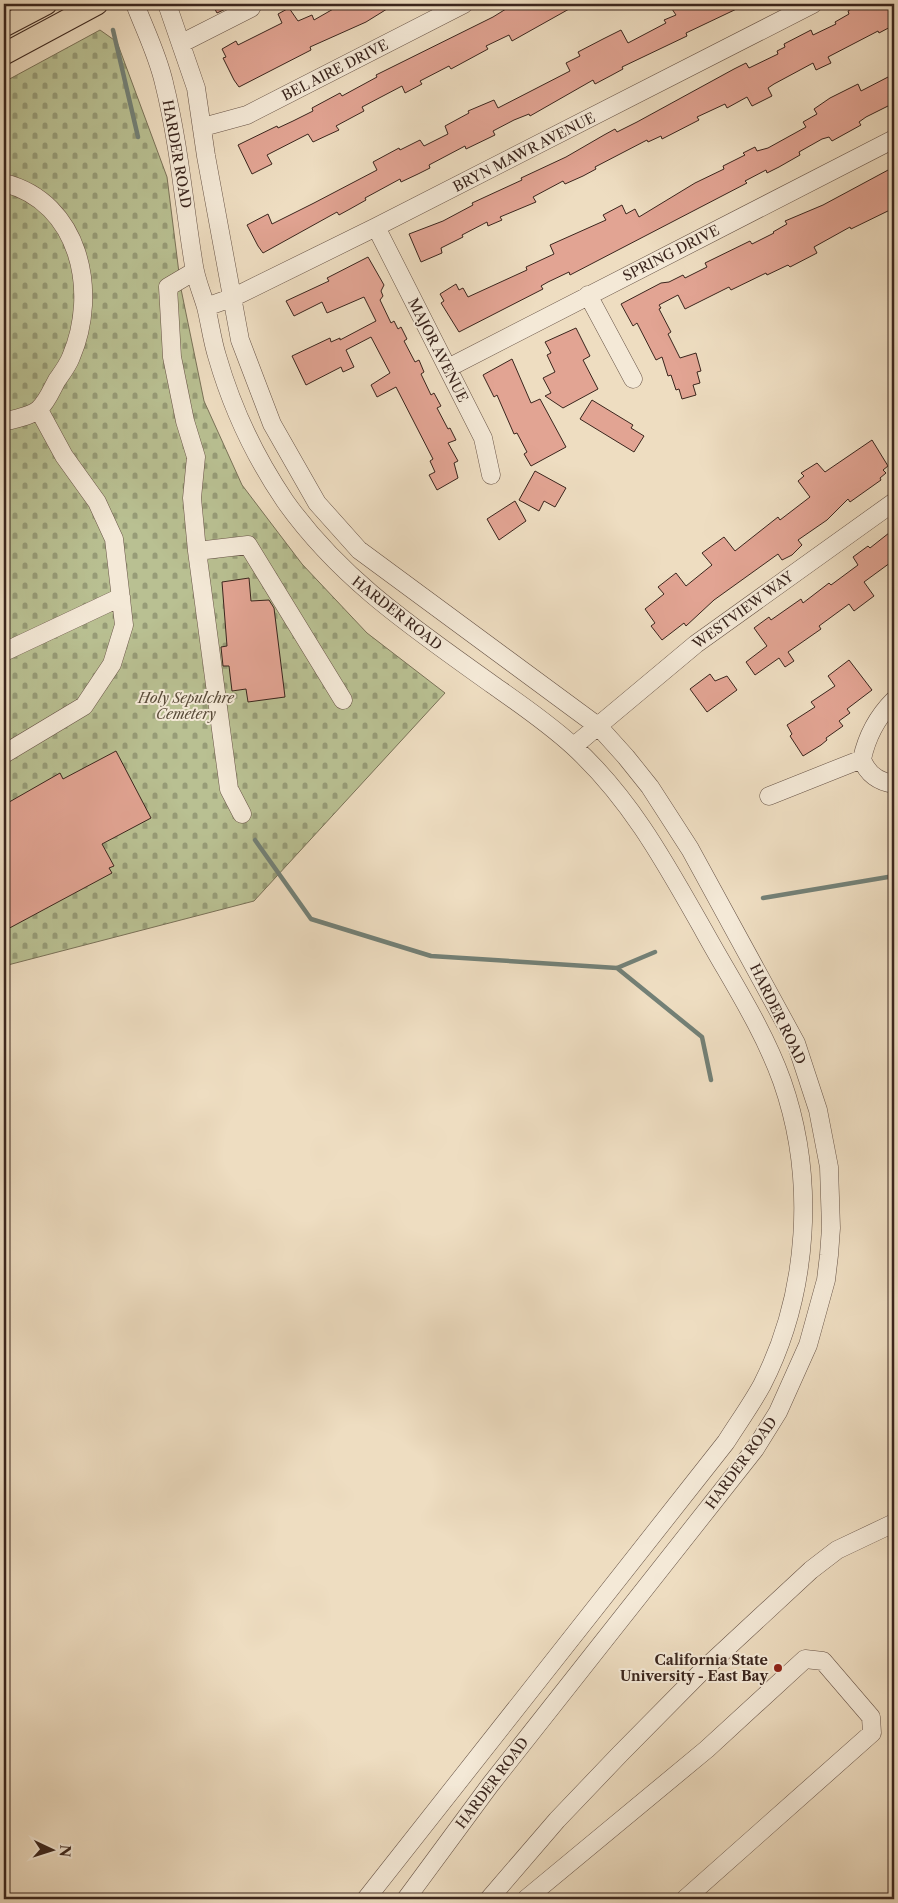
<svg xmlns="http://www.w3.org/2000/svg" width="898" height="1903" font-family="'Libre Caslon Text',serif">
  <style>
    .cemetery { fill: url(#cemetery-stones); stroke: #7a7258 }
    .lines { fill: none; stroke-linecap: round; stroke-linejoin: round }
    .stream { stroke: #738076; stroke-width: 4.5 }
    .building { fill: #e2a493; stroke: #3a251d }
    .minor-casing { stroke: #675346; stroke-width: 19 }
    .major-casing { stroke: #3a251d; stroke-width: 23 }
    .minor { stroke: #f4e9d7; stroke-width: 18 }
    .major { stroke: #eeddc1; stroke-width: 21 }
    .poi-dot { fill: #8f2418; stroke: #f4e9d7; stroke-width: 2 }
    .labels { text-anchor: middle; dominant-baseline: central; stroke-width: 4; stroke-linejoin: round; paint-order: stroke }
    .street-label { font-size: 14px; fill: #3a251d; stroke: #f4e9d7 }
    .park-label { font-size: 14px; font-style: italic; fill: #5a4c3a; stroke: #f4e9d7 }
    .poi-label { font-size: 14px; font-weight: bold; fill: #3a251d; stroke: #f4e9d7; text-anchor: end }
  </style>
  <defs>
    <pattern id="cemetery-stones" width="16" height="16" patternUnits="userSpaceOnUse" patternTransform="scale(1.25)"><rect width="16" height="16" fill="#b9c092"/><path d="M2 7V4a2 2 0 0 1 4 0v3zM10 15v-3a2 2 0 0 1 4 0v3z" fill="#979c77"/></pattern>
  </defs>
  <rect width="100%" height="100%" fill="#eeddc1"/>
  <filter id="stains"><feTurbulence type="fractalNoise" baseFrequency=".004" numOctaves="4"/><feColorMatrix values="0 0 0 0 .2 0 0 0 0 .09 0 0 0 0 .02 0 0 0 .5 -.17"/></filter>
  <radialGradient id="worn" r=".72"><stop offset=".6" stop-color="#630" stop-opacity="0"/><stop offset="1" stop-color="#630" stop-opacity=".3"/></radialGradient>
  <path class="cemetery" d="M100,30L117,42L167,177L181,289L204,401L242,485L302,564L367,633L445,693L254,901L4,966V82Z"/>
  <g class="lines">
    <path class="stream" d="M113,30L138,137
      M255,840L311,919L431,956L617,968L655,952
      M763,898L894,876
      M617,968L702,1037L711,1080"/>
  </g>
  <path class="building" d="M212,4H236L217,13Z
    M342,4H395L366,22L310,47L311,50L239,87L234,80L223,58L226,57L222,49L236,41L238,45L282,23L278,14L289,8L298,21L312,15L314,20Z
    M514,4H578L512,41L509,35L486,46L488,49L451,69L449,66L420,81L422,84L405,93L402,86L362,107L364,111L336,126L339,130L328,135L313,142L308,134L267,155L272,164L252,174L238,145L277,126L278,128L293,121L313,111L312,108L340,93L342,96L377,77L376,75L493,17Z
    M682,4H747L686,33L687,36L622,67L623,69L612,75L595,84L593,80L530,116L529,114L514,120L493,131L495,135L466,149L465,146L429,165L430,168L418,174L401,182L400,179L365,198L366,200L350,209L339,215L337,212L263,253L258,246L247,225L268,214L272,224L314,203L377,170L373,162L399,148L400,150L420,140L424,146L448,134L445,126L469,113L468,111L494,100L498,108L570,71L566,63L580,56L578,52L603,39L621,30L628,43L666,23L664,20L676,15L672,9Z
    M860,4H894V25L879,33L878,31L828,57L831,63L816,70L813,63L774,84L768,88L772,96L752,106L747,97L727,108L725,104L697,117L699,120L662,139L661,136L648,142L647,140L595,167L596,169L583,176L565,184L563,181L533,197L536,202L500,217L502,220L488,226L487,222L462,235L463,237L441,248L442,253L421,262L409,234L443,221L473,205L472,203L522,180L521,178L566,157L604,135L615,129L617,132L637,122L734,69L746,63L749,68L778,54L777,51L785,47L784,44L811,30L813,35L836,24L835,22L849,14L848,11Z
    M890,76L894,85V103L866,117L859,122L861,125L832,141L829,137L822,139L799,152L800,155L779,167L767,173L766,170L745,181L747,183L570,275L569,272L548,282L541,286L543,289L459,332L441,303L444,301L440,294L456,284L459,290L463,288L468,297L527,270L526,267L554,254L550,245L606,220L603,215L622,205L626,214L635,209L639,217L695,183L724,169L723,166L745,155L743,153L755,147L757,151L768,148L806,127L803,122L817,114L814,109L830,98L858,84L861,91Z
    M890,169H894V208L851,229L850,227L814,247L817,253L790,267L788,265L767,275L766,273L731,290L729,287L685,309L678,295L659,305L661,308L659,309L671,332L668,334L680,358L696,353L701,371L697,372L700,383L693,385L696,395L682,399L679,389L676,390L671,375L668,376L662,357L656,360L637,323L633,326L621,304L661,283L669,282L683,275L685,278L707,267L705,263L750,241L752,244L774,233L773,232L787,224L785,221L823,205Z
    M368,257L384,285L381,291L383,296L380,300L391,323L394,321L398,329L401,327L407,339L404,341L415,362L419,360L424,372L421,374L431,395L434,393L441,406L437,408L448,429L450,428L456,440L448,443L458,461L454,463L458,478L437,490L429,475L435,472L430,461L433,459L396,387L377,397L371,385L390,373L371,337L346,350L354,367L343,372L341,367L306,385L292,356L330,338L331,342L340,338V340L376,321L364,297L327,313L322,302L294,316L286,301L329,281L327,278Z
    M576,328L590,356L583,360L598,389L563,408L545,396L551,393L543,378L555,372L547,355L551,353L545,342Z
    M512,359L531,403L540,399L566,447L531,466L524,454L527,452L517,433L514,434L497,395L494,397L483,375Z
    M592,400L633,425L631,428L644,436L634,452L580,419Z
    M872,440L888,466L883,470L886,473L880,478L881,480L850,502L848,499L827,520L798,540L802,545L792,555L782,560L778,554L714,600L686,626L684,623L662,640L651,626L655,623L645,609L664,594L658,587L676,573L686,586L712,565L702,553L724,537L735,551L778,517L780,520L810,497L798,481L804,476L801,473L817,463L825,472Z
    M535,471L566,488L555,507L544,501L539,511L519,500Z
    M515,501L526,521L499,540L487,519Z
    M894,529V560L864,582L874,596L854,611L849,604L819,626L821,629L788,652L794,661L785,667L779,658L755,675L746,662L767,646L754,628L769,617L771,620L801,599L803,603L829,583L831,585L858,565L853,557L868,546L870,548Z
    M249,578L251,601L269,600L274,608L285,697L248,702L246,689L232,691L229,666H223L221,647L227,646L222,582Z
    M849,660L872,690L847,709L850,713L839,721L843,726L826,738L827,740L821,745L803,756L790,736L792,734L787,725L815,707L811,702L835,686L828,676Z
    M710,674L715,681L727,676L737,690L707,712L690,689Z
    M116,751L151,818L102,844L114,866L109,868L112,873L4,931V805L60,773L63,779Z"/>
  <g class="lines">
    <defs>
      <path id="minor" d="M135,4C145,30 158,56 164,83C179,143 184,205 194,266C196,280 202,293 206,307C210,323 212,340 217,356C232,408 255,457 285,501C341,580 415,629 493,685C520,704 548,723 573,746C631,799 666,864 704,931C731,980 763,1028 782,1081C816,1178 809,1293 762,1385C751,1405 738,1423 726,1442L366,1899
        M167,4L196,88L206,156L240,340L272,424L317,503L359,550L599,727L626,757L650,787L690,849L796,1043L818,1110L829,1167L831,1228L829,1255L826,1280L808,1345L778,1412L755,1449L490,1785L406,1899
        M182,43L251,8L253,4
        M203,127L247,115L464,4
        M4,183C80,202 99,292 71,357C68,365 62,373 57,380C52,389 47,402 39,409C32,416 13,419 4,422
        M376,227L483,438L491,475
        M195,271L168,287L172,357L185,421L196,457L192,498L197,551L248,545L343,700
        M588,295L633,379
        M206,307L234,297L376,227L813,4
        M448,368L894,139
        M197,551L229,789L242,814
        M4,652L121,597
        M574,746L696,644L894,502
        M4,754L84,706L112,664L124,625L114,539L97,502L64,456L39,410
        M862,759C867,736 877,717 894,700
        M862,759C867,774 879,782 894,784
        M769,796L862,759
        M489,1899L557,1820L620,1754L702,1671L811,1570L837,1550L894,1523
        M526,1899L707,1749L805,1659L823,1661L871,1717L872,1733L685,1899"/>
      <path id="major" d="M4,26L46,4
        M4,54L97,4"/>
    </defs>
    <use href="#minor" class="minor-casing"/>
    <use href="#major" class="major-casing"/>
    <use href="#minor" class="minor"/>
    <use href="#major" class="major"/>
  </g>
  <circle class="poi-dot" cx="778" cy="1668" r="5"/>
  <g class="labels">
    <g class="street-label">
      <text transform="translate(335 70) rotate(-27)">BEL AIRE DRIVE</text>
      <text transform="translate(524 152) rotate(-27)">BRYN MAWR AVENUE</text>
      <text transform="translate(177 154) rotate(80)">HARDER ROAD</text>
      <text transform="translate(671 253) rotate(-27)">SPRING DRIVE</text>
      <text transform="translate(438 350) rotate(63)">MAJOR AVENUE</text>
      <text transform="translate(743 610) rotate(-36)">WESTVIEW WAY</text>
      <text transform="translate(397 613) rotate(38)">HARDER ROAD</text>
      <text transform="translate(778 1014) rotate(64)">HARDER ROAD</text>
      <text transform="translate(741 1463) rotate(-54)">HARDER ROAD</text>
      <text transform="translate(492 1783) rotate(-53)">HARDER ROAD</text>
    </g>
    <g class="park-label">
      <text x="186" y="698">Holy Sepulchre<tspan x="186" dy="16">Cemetery</tspan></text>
    </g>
    <g class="poi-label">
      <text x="768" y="1660">California State<tspan x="768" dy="16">University - East Bay</tspan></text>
    </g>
  </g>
  <rect width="898" height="1903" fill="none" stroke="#eeddc1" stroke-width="20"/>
  <rect x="5" y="5" width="888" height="1893" fill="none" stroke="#3a251d" stroke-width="2.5"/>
  <rect x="10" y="10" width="878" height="1883" fill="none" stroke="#3a251d"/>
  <g transform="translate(52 1850) rotate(94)" stroke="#f4e9d7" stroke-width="4" paint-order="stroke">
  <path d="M0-4L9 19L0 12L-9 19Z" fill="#3a251d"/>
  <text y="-8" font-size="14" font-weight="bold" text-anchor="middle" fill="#3a251d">N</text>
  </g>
  <rect width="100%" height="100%" filter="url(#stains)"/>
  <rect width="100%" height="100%" fill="url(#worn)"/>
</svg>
